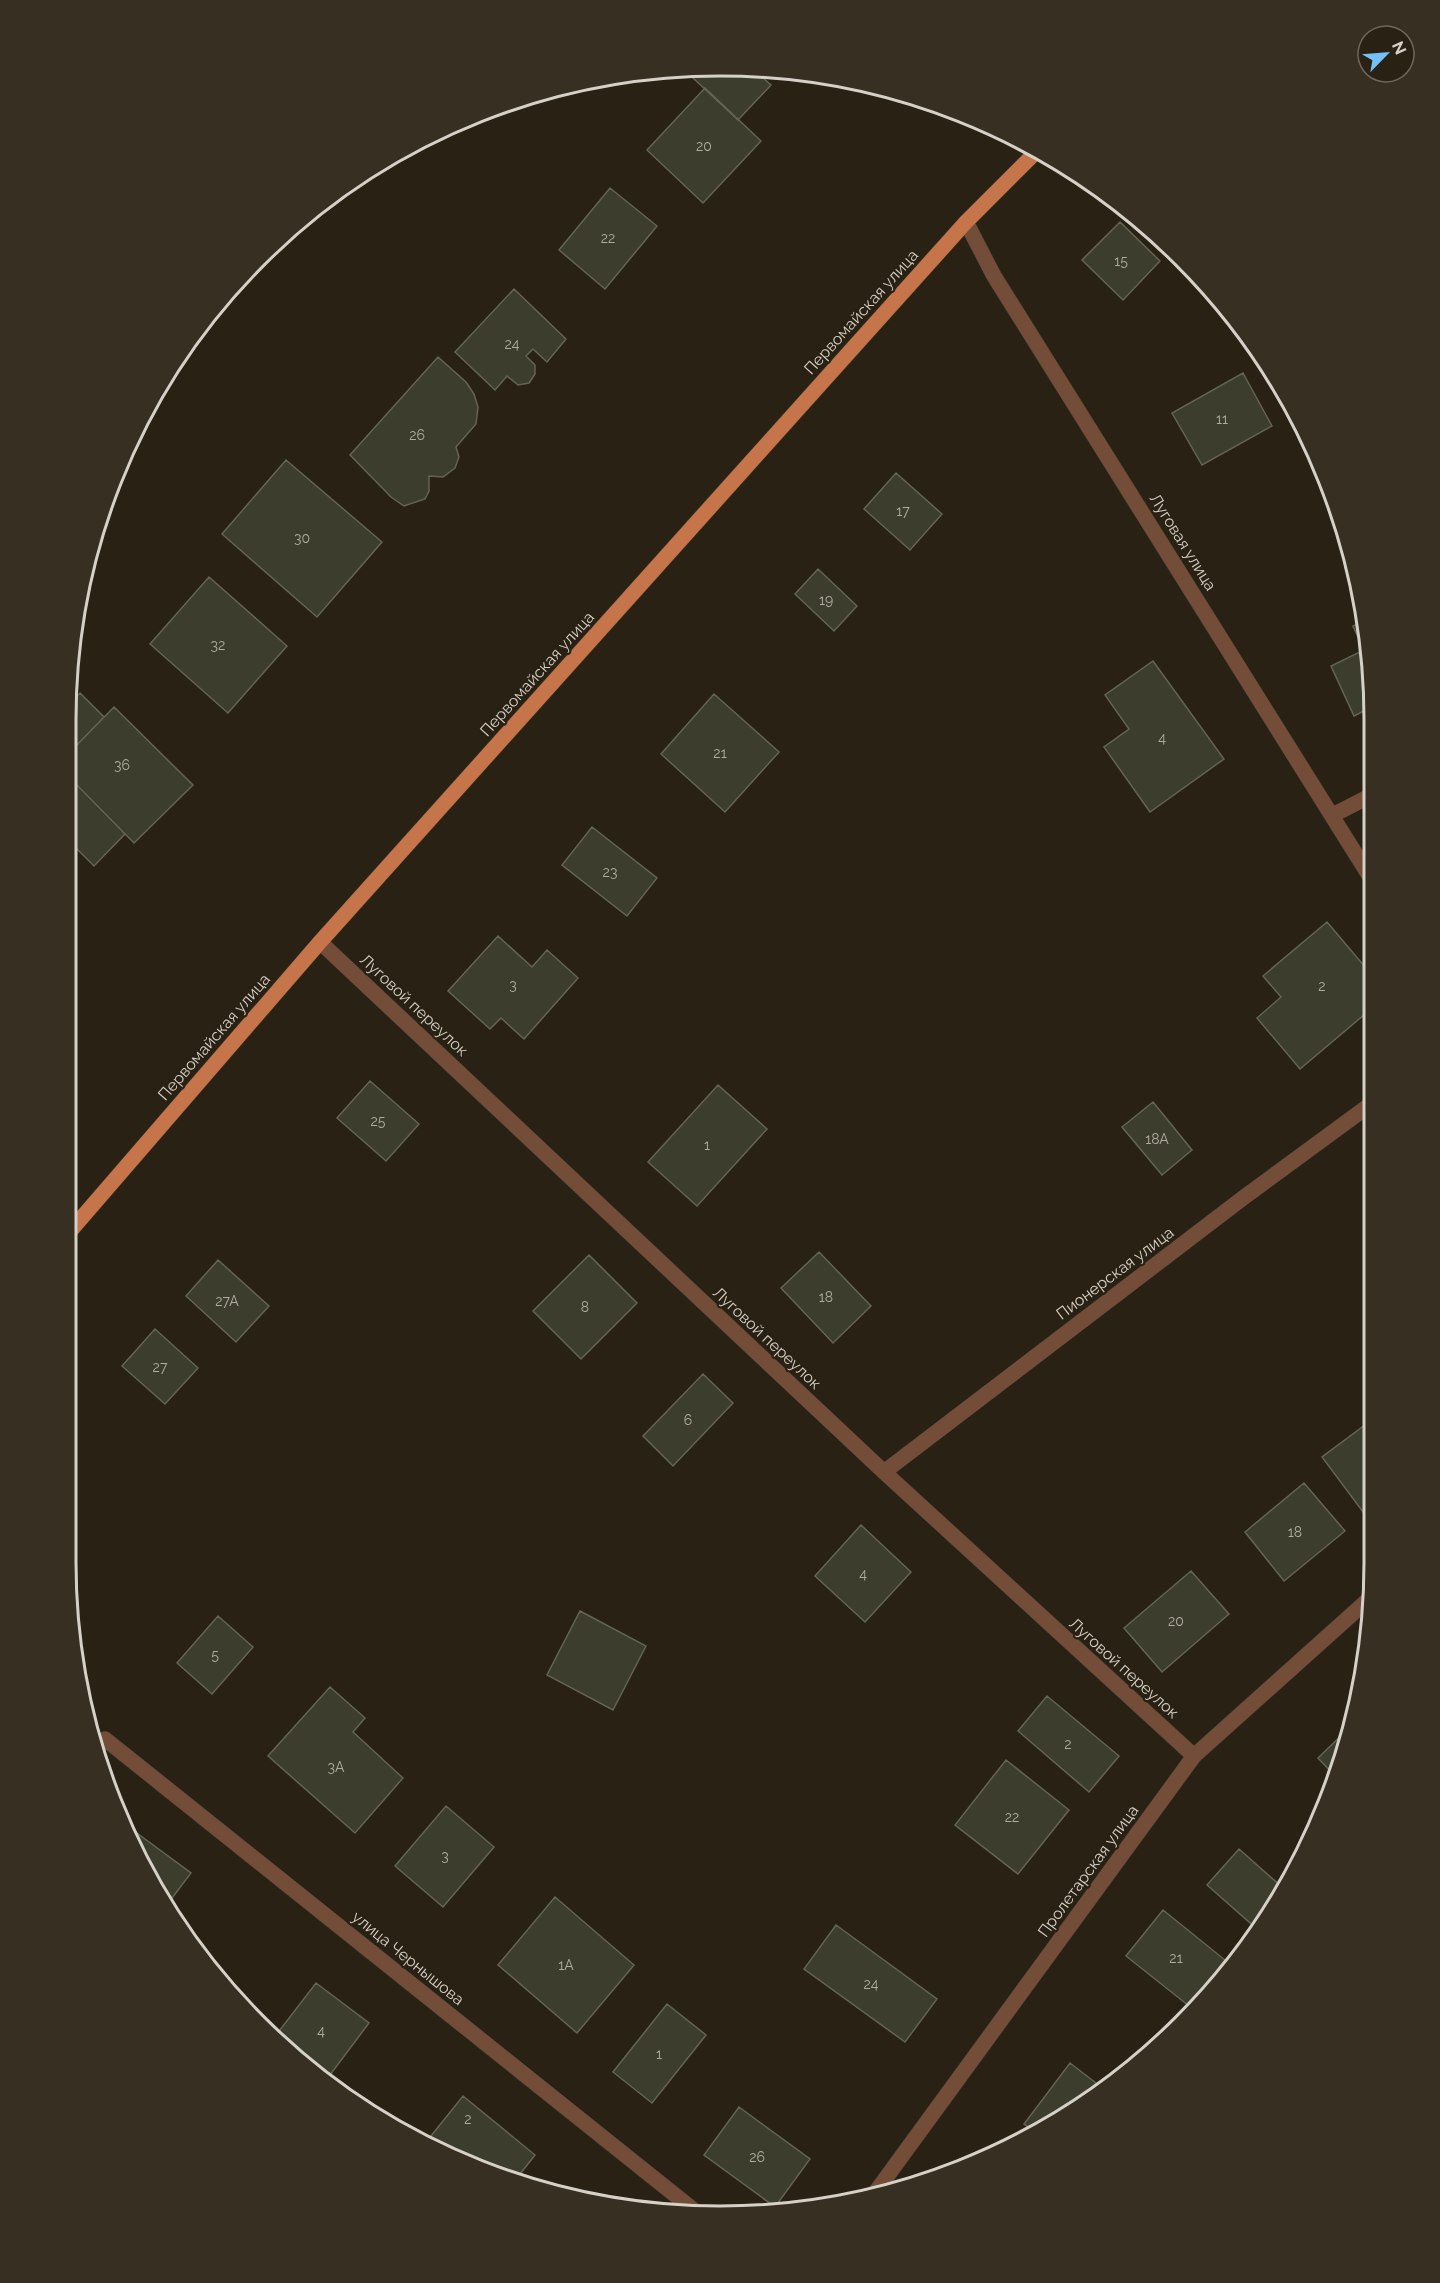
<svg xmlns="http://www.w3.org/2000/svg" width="1440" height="2283" font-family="Raleway,sans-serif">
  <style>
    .building { fill: #3c3d2d; stroke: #636453; stroke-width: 1.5 }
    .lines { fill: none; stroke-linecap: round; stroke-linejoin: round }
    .minor-casing { stroke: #453d30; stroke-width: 16 }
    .major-casing { stroke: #453d30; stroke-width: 16 }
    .minor { stroke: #744d39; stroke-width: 15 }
    .major { stroke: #c6754a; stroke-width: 15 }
    .labels { text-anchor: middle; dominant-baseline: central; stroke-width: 4.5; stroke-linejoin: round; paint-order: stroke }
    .number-label { font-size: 14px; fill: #b0aca1 }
    .street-label { font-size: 16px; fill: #d6d1c8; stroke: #292113 }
    .rim { fill: none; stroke: #d6d1c8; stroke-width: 3 }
  </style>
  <rect width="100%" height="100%" fill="#292113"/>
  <path class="building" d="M752,68L771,85L738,120L693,78L702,69Z
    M705,88L761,141L703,203L647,150Z
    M610,188L657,226L605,289L559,250Z
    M1120,222L1160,261L1123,300L1082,260Z
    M514,289L566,339L547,362L533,349L526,356L535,365V374L529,383L518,385L507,376L495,390L455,352Z
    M438,357L466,382L474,394L478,407L476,424L456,447L459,457L455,468L443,477L429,476V491L425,499L404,506L391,497L350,455Z
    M1243,373L1272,426L1202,465L1172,413Z
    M286,460L382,542L317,617L222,534Z
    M896,473L942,514L910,550L864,509Z
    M818,569L857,606L834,631L795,594Z
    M209,577L287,646L228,713L150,644Z
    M1363,621L1373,677L1372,707L1354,716L1331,666L1364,650L1353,626Z
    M1153,661L1224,759L1150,812L1104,747L1129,729L1105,695Z
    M80,693L104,717L72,750V701Z
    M714,694L779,752L725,812L661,754Z
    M114,707L193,785L134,843L72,780V750Z
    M72,780L125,834L94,866L72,844Z
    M592,827L657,878L627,916L562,865Z
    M1327,922L1371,974V1009L1300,1069L1257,1018L1281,997L1263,976Z
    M498,936L532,967L547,950L578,978L524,1039L501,1018L490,1029L448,991Z
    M370,1081L419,1124L386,1161L337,1118Z
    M718,1085L767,1129L697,1206L648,1162Z
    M1153,1102L1192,1150L1162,1175L1122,1127Z
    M819,1252L871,1306L833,1343L781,1288Z
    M589,1255L637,1303L581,1359L533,1311Z
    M218,1260L269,1306L236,1342L186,1296Z
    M155,1329L198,1368L165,1404L122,1366Z
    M703,1374L733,1403L673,1466L643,1436Z
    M1369,1422V1520L1322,1457Z
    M1304,1483L1345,1531L1284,1581L1245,1532Z
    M861,1525L911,1572L865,1622L815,1576Z
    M1191,1571L1229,1614L1162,1672L1124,1628Z
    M580,1611L646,1646L613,1710L547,1675Z
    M218,1616L253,1647L212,1694L177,1663Z
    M330,1687L365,1718L353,1732L403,1778L355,1833L268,1756Z
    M1047,1696L1119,1756L1089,1792L1018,1731Z
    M1346,1731L1334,1775L1318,1758Z
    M1006,1760L1069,1810L1018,1874L955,1825Z
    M446,1806L494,1847L443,1907L395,1866Z
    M126,1825L191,1873L166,1906Z
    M1239,1849L1282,1887L1257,1929L1207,1885Z
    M555,1897L634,1965L577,2033L498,1965Z
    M1163,1910L1225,1960L1189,2006L1126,1956Z
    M836,1925L937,1999L905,2042L804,1969Z
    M316,1983L369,2023L324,2083L273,2039Z
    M667,2004L706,2035L652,2103L613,2072Z
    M1070,2063L1105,2090L1084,2107L1037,2133L1024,2124Z
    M463,2096L535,2155L513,2183L437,2149L427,2141Z
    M739,2107L810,2159L775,2207L704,2155Z"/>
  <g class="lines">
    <defs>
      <path id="minor" d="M966,222L994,276L1372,880
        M1333,815L1372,795
        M320,942L884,1472L1194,1756
        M884,1472L1243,1198L1371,1104
        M95,1749L105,1739L700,2215
        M872,2197L1194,1756L1369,1599"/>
      <path id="major" d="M72,1229L320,942L966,222L1037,151"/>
    </defs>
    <use href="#minor" class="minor-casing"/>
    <use href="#major" class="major-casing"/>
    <use href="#minor" class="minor"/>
    <use href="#major" class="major"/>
  </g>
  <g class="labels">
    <g class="number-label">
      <text x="704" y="146">20</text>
      <text x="608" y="238">22</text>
      <text x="1121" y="261">15</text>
      <text x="512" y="344">24</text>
      <text x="1222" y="419">11</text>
      <text x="417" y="435">26</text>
      <text x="903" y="511">17</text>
      <text x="302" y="538">30</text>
      <text x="826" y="600">19</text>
      <text x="218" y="645">32</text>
      <text x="1162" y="738">4</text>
      <text x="720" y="753">21</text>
      <text x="122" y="765">36</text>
      <text x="610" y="872">23</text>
      <text x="513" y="985">3</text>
      <text x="1322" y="986">2</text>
      <text x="378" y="1121">25</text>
      <text x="1157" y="1139">18А</text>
      <text x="707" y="1145">1</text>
      <text x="826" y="1297">18</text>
      <text x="227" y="1301">27А</text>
      <text x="585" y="1307">8</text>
      <text x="160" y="1367">27</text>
      <text x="688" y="1420">6</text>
      <text x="1295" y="1532">18</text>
      <text x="863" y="1574">4</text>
      <text x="1176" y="1621">20</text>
      <text x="215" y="1655">5</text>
      <text x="1068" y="1744">2</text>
      <text x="336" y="1767">3А</text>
      <text x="1012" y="1817">22</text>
      <text x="445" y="1856">3</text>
      <text x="1176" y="1958">21</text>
      <text x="566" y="1965">1А</text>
      <text x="871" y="1984">24</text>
      <text x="321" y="2031">4</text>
      <text x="659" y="2054">1</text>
      <text x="468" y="2119">2</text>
      <text x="757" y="2157">26</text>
    </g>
    <g class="street-label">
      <text transform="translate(861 312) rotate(-48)">Первомайская улица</text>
      <text transform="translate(1183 542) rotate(58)">Луговая улица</text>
      <text transform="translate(537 674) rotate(-48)">Первомайская улица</text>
      <text transform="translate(414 1005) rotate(43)">Луговой переулок</text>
      <text transform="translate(214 1037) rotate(-49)">Первомайская улица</text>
      <text transform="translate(1115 1273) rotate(-37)">Пионерская улица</text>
      <text transform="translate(767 1338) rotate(43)">Луговой переулок</text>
      <text transform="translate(1124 1668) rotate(42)">Луговой переулок</text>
      <text transform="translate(1088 1871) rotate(-54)">Пролетарская улица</text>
      <text transform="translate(408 1958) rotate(39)">улица Чернышова</text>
    </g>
  </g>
  <path d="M0 0H1440V2283H0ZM720 76H720A644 644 0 0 1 1364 720V1562A644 644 0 0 1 720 2206H720A644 644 0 0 1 76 1562V720A644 644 0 0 1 720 76Z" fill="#372f21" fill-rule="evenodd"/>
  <path class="rim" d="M720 76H720A644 644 0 0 1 1364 720V1562A644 644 0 0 1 720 2206H720A644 644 0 0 1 76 1562V720A644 644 0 0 1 720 76Z"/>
  <g transform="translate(1386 54) rotate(65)"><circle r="28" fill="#292113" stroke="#6e675b" stroke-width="1.5"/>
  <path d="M0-4.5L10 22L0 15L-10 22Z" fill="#74c0f6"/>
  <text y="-9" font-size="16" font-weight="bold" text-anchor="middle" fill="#d6d1c8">N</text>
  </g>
</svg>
